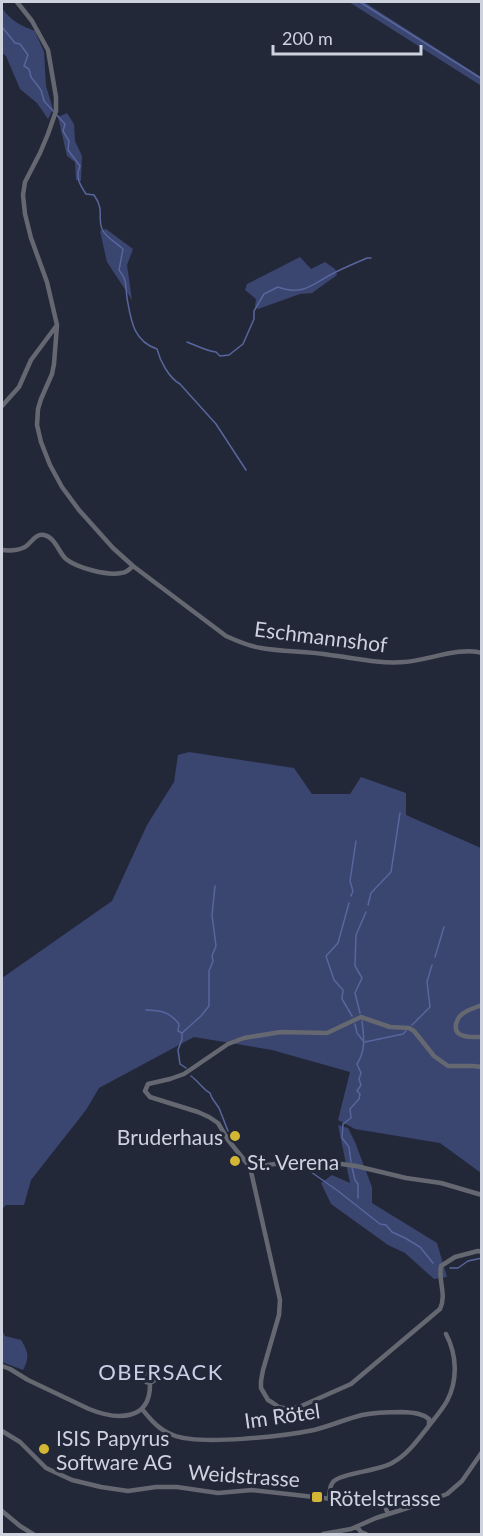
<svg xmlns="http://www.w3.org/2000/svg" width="483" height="1536" font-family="Lato,sans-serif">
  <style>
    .green { fill: #3a4570 }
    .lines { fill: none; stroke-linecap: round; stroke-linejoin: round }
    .stream { stroke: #58669d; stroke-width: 1.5 }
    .minor { stroke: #656871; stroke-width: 4.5 }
    .poi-dot { fill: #d4b635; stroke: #232839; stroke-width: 2 }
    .labels { text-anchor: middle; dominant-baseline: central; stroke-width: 6; stroke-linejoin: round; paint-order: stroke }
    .street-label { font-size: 21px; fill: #ced2de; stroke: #232839 }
    .poi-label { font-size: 21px; fill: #ced2de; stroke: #232839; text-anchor: start }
    .neighbourhood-label { font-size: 22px; letter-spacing: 1.5px; fill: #c8cfe6; stroke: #232839 }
  </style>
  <rect width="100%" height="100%" fill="#232839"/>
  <path class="green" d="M349,2H364L481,77L480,85Z
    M2,8C10,20 21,26 35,31L44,52L46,86L53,109L48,119L37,103L20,89L6,56L2,53Z
    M67,113L74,124L75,141L82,156L81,181L76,180L75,162L67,156L58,117Z
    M106,229L133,249L127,265L132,300L107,262L100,231Z
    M300,257L311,269L325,262L335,269L337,275L312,293L300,294L258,309L255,307L256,299L245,290L247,284Z
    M189,752L294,768L312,794H350L361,777L406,793V815L481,848V1173L440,1143L355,1129L338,1120L350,1072L272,1050L194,1037L99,1088L86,1110L31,1180L24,1205H6L2,1209V978L112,901L147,825L174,782L178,755Z
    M338,1125L348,1128L355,1142L372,1187V1203L437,1243L447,1277L434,1279L405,1253L388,1245L331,1204L321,1183L332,1175L350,1183Z
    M2,1330L5,1336L21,1340C28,1351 30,1358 23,1370L2,1362Z"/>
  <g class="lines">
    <path class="stream" d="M360,2L482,79
      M2,27L15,43L20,44L28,55L24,66L29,69L31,77L41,90L44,101L65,124L63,131L69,141L68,150L80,166C75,177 80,185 86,194L94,195C105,211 97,216 102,229C106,238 116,242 123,249L119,270C128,282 125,284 127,298C131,320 133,341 157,349C160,361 169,378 180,384L216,424L246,470
      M187,342C195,345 209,352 216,352L220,356L229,355L243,344L254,319V311L264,294L278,287C303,296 311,285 332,274C343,268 356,263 367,258H371
      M351,896L353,891L350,881L356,841
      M349,903L338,943L326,956L334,980L343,990L342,999L352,1016
      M368,905L371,893L391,872L400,813
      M435,957L444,927
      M146,1010C161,1011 169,1011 179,1024L178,1031L182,1033
      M360,1013L355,993L362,978L355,966L356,935L366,912
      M355,1024L357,1033L364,1042
      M412,1025L430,1007L427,982L432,965
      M365,1042L403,1034L406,1031
      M186,1068L180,1064L178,1050L182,1039V1033L201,1016L209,1006V971L213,961L212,956L216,946L212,915L215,886
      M191,1076C198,1081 204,1090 210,1093L212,1098L219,1108L228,1131
      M351,1162L349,1147L342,1138L343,1124L351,1118L350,1109L359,1099L360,1094L357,1091L361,1085L359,1079L361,1073L357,1064C366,1050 364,1037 362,1021
      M304,1167L338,1191L380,1224L386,1225L392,1232L405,1238L420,1247L433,1263
      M352,1167L355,1180L358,1184V1198
      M450,1268H458L468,1261L482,1258"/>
    <path class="minor" d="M17,2L32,21L48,50L56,97V111L48,134L40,153L25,182L23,195L25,214L31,238L47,282L57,325L54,364L52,374L41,399L38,409L37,425L41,442L50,465L62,487L79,510L113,548L133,566L226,636C237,641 248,646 261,648C283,652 307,651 330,655C354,658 379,664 404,662C425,661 462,646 482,653
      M2,406L19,387L31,360L57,325
      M2,550C10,551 17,551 25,547C31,543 36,533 44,535C55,537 59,553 66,559C77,568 108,576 121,573C126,573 129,570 133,566
      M482,1005C475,1008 465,1010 460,1016C458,1018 457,1021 456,1024C453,1039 473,1037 482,1037
      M482,1067L473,1066H448L434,1056L414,1031L409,1028L390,1027L361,1017L327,1033L281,1032L244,1038L228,1044L184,1074L170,1079L148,1084L145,1091L150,1097L198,1112L209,1117L218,1123L228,1140L250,1167L280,1300L279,1315L263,1370L261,1381V1388L268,1400L273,1403L279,1407L288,1409L299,1407L351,1384L440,1309C447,1294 438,1282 441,1266L455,1257L478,1251L482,1252
      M250,1167L301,1161L334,1163L356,1166L406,1178L441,1183L482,1195
      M2,1366L10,1369L28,1380L89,1409C116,1420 151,1422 150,1383L155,1380L153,1374L149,1373L145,1375V1378L146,1382L150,1383
      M142,1409C151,1420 159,1430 173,1435C199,1446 285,1436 314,1430C330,1426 346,1419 362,1415C376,1412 390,1412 403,1412C413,1413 422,1413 429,1419V1425
      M2,1431L20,1442L46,1468L72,1480L101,1487L128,1491L156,1487H177L218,1493L252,1490L341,1500L379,1501L385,1506L388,1514
      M329,1498C330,1492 329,1485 334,1481C343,1473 378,1471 392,1463C407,1455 417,1441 428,1427C434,1419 442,1410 447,1401C458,1380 457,1355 446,1334
      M2,1511L20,1526L33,1534
      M357,1527L361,1532L366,1534
      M323,1534L351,1529L376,1518L426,1502L447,1494L462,1481L482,1452"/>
  </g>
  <g class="poi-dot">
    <circle cx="235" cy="1136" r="6"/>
    <circle cx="235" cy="1161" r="6"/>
    <circle cx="44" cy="1449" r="6"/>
    <rect x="311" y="1491" width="12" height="12" rx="3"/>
  </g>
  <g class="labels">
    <g class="street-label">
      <text transform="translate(321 636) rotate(7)">Eschmannshof</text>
      <text transform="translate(282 1415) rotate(-8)">Im Rötel</text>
      <text transform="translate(244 1475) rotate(4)">Weidstrasse</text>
    </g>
    <g class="poi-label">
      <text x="223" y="1136" text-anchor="end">Bruderhaus</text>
      <text x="247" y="1161">St. Verena</text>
      <text x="56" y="1437">ISIS Papyrus<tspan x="56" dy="24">Software AG</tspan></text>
      <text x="329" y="1497">Rötelstrasse</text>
    </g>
    <g class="neighbourhood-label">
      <text x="161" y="1371">OBERSACK</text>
    </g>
  </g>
  <rect width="483" height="1536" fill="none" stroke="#ced2de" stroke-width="6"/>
  <path d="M273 45v9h148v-9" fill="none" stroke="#ced2de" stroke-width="3"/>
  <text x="282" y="45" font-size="18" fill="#ced2de" stroke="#232839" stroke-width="4.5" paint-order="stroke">200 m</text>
</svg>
